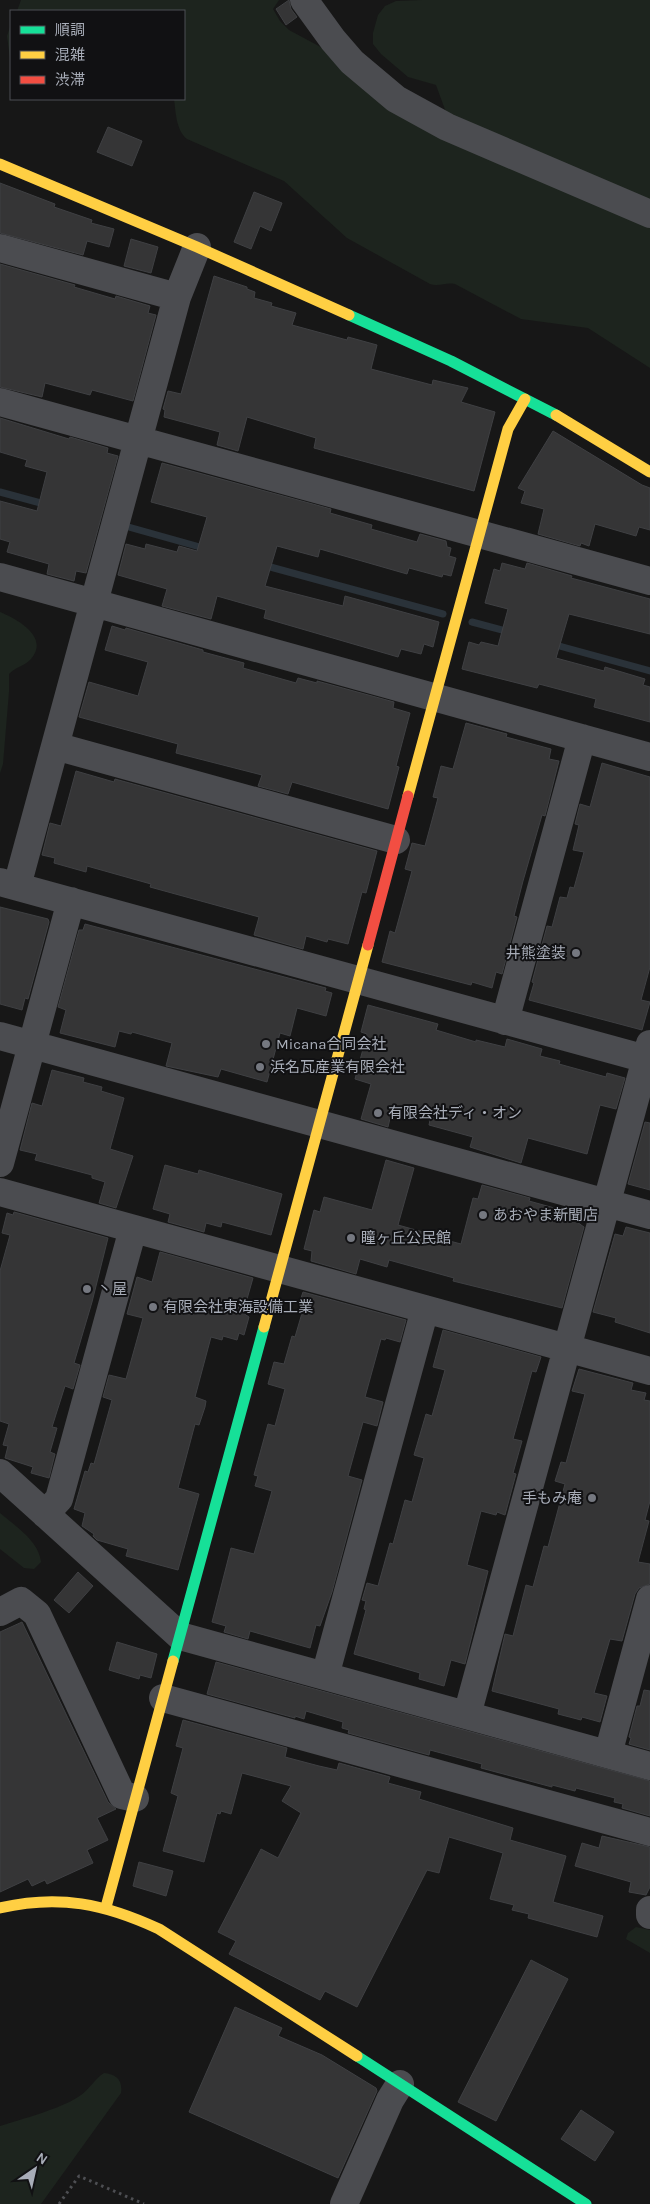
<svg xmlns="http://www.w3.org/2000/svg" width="650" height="2204" font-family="Karla,'Noto Sans JP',sans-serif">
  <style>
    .green { fill: #1d241e }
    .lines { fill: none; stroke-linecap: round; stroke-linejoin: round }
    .stream { stroke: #2a3239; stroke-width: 7 }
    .building { fill: #353536; stroke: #3f4043 }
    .path { stroke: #4d4e52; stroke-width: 3; stroke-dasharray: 2.5 4; stroke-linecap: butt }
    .street { stroke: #4b4c50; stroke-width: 28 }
    .fast { stroke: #16e098; stroke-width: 11 }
    .slow { stroke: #ffcf43; stroke-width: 11 }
    .jam { stroke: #f24e42; stroke-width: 11 }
    .poi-dot { fill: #757880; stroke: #111113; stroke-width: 2 }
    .labels { text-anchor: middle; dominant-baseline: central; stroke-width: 4; stroke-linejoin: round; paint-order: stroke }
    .poi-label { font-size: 15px; fill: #a8adb8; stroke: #111113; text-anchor: start }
  </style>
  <rect width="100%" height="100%" fill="#171717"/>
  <path class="green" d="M21,0H279L273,9L280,21L289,30L650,224V368L588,328L521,319L455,284C446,282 439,287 430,284L347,238L284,181L187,139C176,130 176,113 174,99H184V11H17Z
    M422,0H650V199H643L447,115L436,85L408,77L381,54L373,44V33L378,15L385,6L396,1Z
    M11,24V66L7,36Z
    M0,612C17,619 50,637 31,659C25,666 15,667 9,674V692L3,764L0,773Z
    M0,1513C15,1526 39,1541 41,1562L34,1569L24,1568L0,1549Z
    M636,1927L650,1930V1953L626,1939L628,1933Z
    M104,2073C116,2074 123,2080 121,2093L41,2204H0V2126C22,2119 60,2109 78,2097C89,2091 94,2079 104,2073Z"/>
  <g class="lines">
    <path class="stream" d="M0,492L48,505
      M125,526L207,549
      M263,565L443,614
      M472,622L510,632
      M552,644L650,671"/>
  </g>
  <path class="building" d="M289,0L291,9L297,17L286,25L276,9Z
    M108,127L142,141L132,166L97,152Z
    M0,183L55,204L54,207L92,220L91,223L114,229L109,247L87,241L83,255L0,233Z
    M254,192L282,203L271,231L260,226L251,249L234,242Z
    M131,239L158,247L151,273L124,266Z
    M0,264L75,285L74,287L115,299L116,296L150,306L148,313L156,315L133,401L92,390L90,395L45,383L42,397L0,387Z
    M214,276L247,287V289L255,292L254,298L272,303L271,306L296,313L292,325L347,340L348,337L377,345L371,369L432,385L433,380L468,388L461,402L495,412L474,491L314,448L316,438L247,417L238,451L217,445L220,432L164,417L165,410L163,409L168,391L181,394Z
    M0,418L69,439L70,437L108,448L107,453L118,456L86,573L76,571L74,581L47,574L49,564L7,552L10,542L0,539V501L37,511L47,472L25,466L27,460L0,452Z
    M553,431L642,485L650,488V530L639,527L636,536L595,524L589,546L581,543L580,546L538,534L544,509L521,503L525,491L518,488Z
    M162,463L331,509L330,513L372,525L371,529L417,542L420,534L446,541L447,547L451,548L449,556L456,558L451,576L443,574L442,577L409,568L407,574L320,549L318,557L277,546L265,586L343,606L345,596L439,622L433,647L424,644L421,654L401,649L398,657L264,618L266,610L217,596L211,619L162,606L167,589L118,575L126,544L145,549L146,544L177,552L179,546L197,551L207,517L151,502Z
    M502,563L525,569L527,563L572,576L571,578L650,599V634L569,614L556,658L604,671L605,667L645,679L643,685L650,687V722L594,707L596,699L539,684L537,688L462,669L469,642L479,645L481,642L498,646L508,609L485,603L494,569L500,571Z
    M112,626L125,630L126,628L203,650V652L244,663L243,668L296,683L298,678L317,683V681L394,702L393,708L410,713L396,766L399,767L388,809L292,782L288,794L258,786L262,775L176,753L178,744L79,717L89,682L138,696L148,662L105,650Z
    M466,723L507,734L506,737L551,749L549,759L559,761L545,816L542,815L523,881L514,916L517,917L502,974L496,972L492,988L472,982L471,985L382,962L390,931L395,933L412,871L405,869L412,843L425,846L438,798L433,797L441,766L453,769Z
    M602,763L650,777V967L641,1000L650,1002L642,1030L529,1000L534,983L532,982L547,926L552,927L560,897L567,898L570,887L574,888L584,852L573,850L579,825L575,824L580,804L590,807Z
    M76,771L114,782L115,779L377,851L366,893L362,892L348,944L328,939L327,942L306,936L303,949L254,935L259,917L150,887L151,884L87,866L86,872L54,863L55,858L42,855L50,823L61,826Z
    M0,907L48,919L49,922L28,999L25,998L22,1010L0,1004Z
    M85,924L326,988L325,991L332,993L326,1016L297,1008L290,1036L280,1033L267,1082L221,1069L218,1077L166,1066L172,1043L132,1032L131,1034L119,1031L115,1047L60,1033L66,1010L58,1007L79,930H83Z
    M368,1005L438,1024L436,1030L476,1042V1040L505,1047L507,1039L542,1049L540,1056L560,1061L559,1064L606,1077L607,1073L625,1078L616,1109L600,1105L587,1154L528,1138L521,1163L470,1147L473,1137L429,1125L430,1120L392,1110L388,1127L361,1119L371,1084L355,1079L367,1034L361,1032Z
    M52,1070L84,1078L83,1082L102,1087L101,1091L124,1098L110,1149L133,1156L116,1208L99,1203L105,1182L92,1178V1175L35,1160L37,1154L20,1150L32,1103L42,1106Z
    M645,1122L650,1123V1190L628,1184Z
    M386,1160L414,1168L398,1225L423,1232V1234L461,1244L473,1198L478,1199L482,1185L530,1198L529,1201L576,1214L574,1220L584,1227L562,1308L453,1281L454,1278L389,1260L387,1267L360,1259L356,1274L311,1261L312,1251L304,1249L314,1210L320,1212L324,1197L372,1210Z
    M165,1165L198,1174L199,1170L282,1194L271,1235L222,1222L221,1227L206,1223L204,1232L168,1222L170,1214L153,1209Z
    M14,1212L108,1238L92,1302L74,1363L80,1365L73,1389L65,1386L52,1427L57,1428L50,1452L55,1454L49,1478L31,1473L33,1467L5,1458L8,1446L3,1445L9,1424L0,1421V1271L10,1235L2,1233L7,1213L13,1215Z
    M626,1227L650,1233V1333L615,1322L616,1318L593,1312L615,1234L623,1236Z
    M160,1252L253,1278L243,1313L249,1317L244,1335L239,1333L237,1340L223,1336L222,1340L211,1337L195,1397L206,1401L205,1407L199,1425L195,1424L178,1488L199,1494L178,1570L126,1556L128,1549L97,1540L93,1536L94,1534L82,1526L85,1513L74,1509L85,1471L88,1472L91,1463L94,1464L112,1400L103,1397L109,1375L126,1379L143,1318L127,1314L137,1277L152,1282Z
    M303,1292L406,1320L400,1342L386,1338L385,1340L381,1339L365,1397L383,1402L377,1426L363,1422L348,1476L362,1480L332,1592L320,1626L316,1625L310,1648L250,1631L248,1639L224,1632L226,1626L212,1622L231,1548L254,1554L272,1491L255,1486L258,1476L254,1475L268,1424L275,1426L285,1389L268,1384L274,1362L284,1364L292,1336L295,1337L305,1303L300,1301Z
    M443,1330L541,1357L536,1372L532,1371L513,1439L522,1441L513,1473L516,1474L505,1515L497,1512L496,1515L481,1511L467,1565L488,1571L465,1664L451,1660L444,1686L419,1679L420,1673L354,1654L366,1610L364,1609L366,1601L362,1600L367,1583L378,1586L390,1543L393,1544L405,1500L412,1502L424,1458L414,1455L426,1414L432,1416L445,1370L433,1367Z
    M579,1369L633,1383L631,1390L646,1393L644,1400L650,1401V1501L645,1520L649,1521L638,1562L650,1564V1584L639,1588L635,1594L622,1641L610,1639L594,1693L607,1696L600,1722L582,1717L581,1720L558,1714L559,1709L492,1691L505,1634L513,1636L526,1585L533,1587L544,1546L548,1547L565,1484L555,1481L561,1462L566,1463L585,1394L572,1391Z
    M78,1572L93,1586L69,1613L54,1600Z
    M22,1622L108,1802L116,1809L97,1818L108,1840L87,1850L93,1863L47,1884L45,1880L32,1886L28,1879L0,1892V1632Z
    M117,1642L157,1654L151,1678L140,1675L139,1679L109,1670Z
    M216,1662L650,1781V1816L622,1808L623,1804L614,1802L615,1798L576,1788L575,1791L552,1785V1787L481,1768L482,1764L430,1750L429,1755L348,1733L349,1730L342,1728L343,1722L306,1711L304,1719L295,1716V1718L207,1694Z
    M644,1690L650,1691V1750L629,1744L631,1738L629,1737L637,1706H640Z
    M183,1720L287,1748L285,1757L319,1766L337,1770L339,1763L390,1777L388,1783L421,1792L419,1799L513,1828L510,1840L566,1856L553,1902L603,1916L597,1937L528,1918L529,1914L512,1910L514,1905L490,1899L503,1853L449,1837L439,1873L427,1870L357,2007L325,1991L320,2000L229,1954L236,1941L218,1932L261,1849L278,1858L301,1813L282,1801L291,1786L242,1773L231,1814L221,1811L220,1814L217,1813L204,1862L163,1851L178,1796L171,1793L183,1748L176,1746Z
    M602,1836L650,1847V1887L646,1895L629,1892L631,1882L575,1866L582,1843L599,1848Z
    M139,1862L173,1871L166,1896L133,1886Z
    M531,1960L568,1979L496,2121L458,2102Z
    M235,2007L282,2028L278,2036L322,2055L376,2088L377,2091L338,2178L189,2112Z
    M581,2110L614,2132L595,2161L561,2139Z"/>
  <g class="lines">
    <path class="path" d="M59,2204L79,2176L144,2204"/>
    <path class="street" d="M304,0L333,40L352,62L396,99L447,127L650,214
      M0,248L177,297
      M0,402L650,581
      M0,577L650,757
      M55,746L396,840
      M0,882L646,1059
      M17,886L177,297L197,247
      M505,1021L582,738
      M0,1036L650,1215
      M0,1163L71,901
      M0,1192L650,1371
      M0,1473L180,1636L650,1766
      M45,1514L59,1499L133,1229
      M0,1612L21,1601L37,1614L122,1795L135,1798
      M325,1676L425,1309
      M163,1698L650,1832
      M467,1715L650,1044
      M608,1754L650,1599
      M650,1910V1915
      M344,2204L390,2100L400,2084"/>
    <path class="fast" d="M349,315L451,361L556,415
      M173,1661L264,1327
      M357,2056L586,2204"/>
    <path class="slow" d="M0,164L197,247L349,315
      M556,415L650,472
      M408,796L508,429L525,399
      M264,1327L368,945
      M106,1907L173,1661
      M0,1908C59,1894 105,1904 159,1929L357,2056"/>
    <path class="jam" d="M368,945L408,796"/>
  </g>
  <g class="poi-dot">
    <circle cx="576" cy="953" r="5"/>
    <circle cx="266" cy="1044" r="5"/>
    <circle cx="260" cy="1067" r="5"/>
    <circle cx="378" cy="1113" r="5"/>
    <circle cx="483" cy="1215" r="5"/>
    <circle cx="351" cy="1238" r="5"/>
    <circle cx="87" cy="1289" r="5"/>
    <circle cx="153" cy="1307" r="5"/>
    <circle cx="592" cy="1498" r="5"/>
  </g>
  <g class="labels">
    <g class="poi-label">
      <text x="566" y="953" text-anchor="end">井熊塗装</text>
      <text x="276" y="1044">Micana合同会社</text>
      <text x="270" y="1067">浜名瓦産業有限会社</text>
      <text x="388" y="1113">有限会社ディ・オン</text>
      <text x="493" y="1215">あおやま新聞店</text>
      <text x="361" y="1238">瞳ヶ丘公民館</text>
      <text x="97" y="1289">丶屋</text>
      <text x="163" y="1307">有限会社東海設備工業</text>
      <text x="582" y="1498" text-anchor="end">手もみ庵</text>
    </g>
  </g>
  <rect x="10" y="10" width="175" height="90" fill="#111113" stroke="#4d4f55"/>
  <rect x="20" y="26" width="25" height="8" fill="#16e098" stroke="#4d4f55"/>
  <text x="55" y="35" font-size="15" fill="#a8adb8">順調</text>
  <rect x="20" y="51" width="25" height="8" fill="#ffcf43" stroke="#4d4f55"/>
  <text x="55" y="60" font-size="15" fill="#a8adb8">混雑</text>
  <rect x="20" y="76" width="25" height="8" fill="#f24e42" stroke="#4d4f55"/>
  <text x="55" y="85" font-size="15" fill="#a8adb8">渋滞</text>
  <g transform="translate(35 2169) rotate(34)" stroke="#111113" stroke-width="4" paint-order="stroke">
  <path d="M0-4L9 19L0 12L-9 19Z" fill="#a8adb8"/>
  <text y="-8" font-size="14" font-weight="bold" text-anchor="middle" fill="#a8adb8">N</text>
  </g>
</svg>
